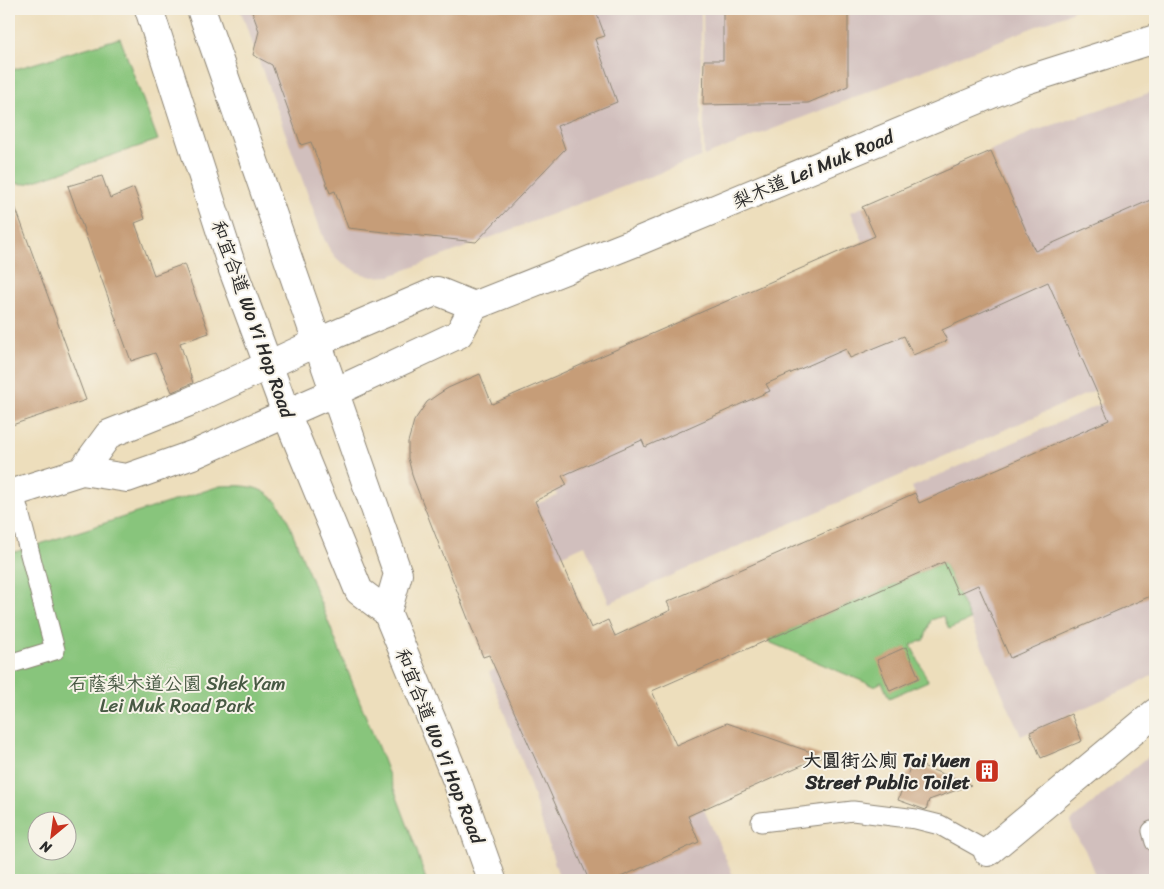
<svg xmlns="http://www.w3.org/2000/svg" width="1164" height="889" font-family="Sriracha,'LXGW WenKai TC',sans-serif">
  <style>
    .industrial { fill: #d1bfbd }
    .green { fill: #88c57b; stroke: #5a7853; fill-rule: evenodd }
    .building { fill: #c69d78; fill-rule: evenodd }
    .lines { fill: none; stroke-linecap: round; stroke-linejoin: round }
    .lane-casing { stroke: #8c8474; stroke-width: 21 }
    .street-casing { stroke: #8c8474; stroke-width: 30 }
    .secondary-casing { stroke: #8c8474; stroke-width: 30 }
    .lane { stroke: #fff; stroke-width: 19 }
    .street { stroke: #fff; stroke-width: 28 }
    .secondary { stroke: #fff; stroke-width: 28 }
    .labels { text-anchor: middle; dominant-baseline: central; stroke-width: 4; stroke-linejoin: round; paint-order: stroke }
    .street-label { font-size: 19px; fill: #2b2b2b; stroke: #f7f3e8 }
    .park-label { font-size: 19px; fill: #475943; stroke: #f7f3e8 }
    .poi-label { font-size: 19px; font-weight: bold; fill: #2b2b2b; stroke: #f7f3e8; text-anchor: end }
  </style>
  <rect width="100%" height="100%" fill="#f7f3e8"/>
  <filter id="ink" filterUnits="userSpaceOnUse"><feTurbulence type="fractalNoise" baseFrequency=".02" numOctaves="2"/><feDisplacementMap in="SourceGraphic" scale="10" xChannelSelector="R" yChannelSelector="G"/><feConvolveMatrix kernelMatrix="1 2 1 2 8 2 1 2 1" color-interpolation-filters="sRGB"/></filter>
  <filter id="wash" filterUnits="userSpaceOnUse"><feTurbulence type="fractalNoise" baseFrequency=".0096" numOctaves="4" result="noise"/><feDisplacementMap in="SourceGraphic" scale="20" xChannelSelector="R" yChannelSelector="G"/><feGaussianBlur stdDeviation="1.12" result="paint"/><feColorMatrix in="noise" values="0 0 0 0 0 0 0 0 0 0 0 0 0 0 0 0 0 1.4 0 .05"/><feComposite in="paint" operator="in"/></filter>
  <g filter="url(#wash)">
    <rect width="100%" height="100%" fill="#eddebc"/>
    <path class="industrial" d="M240,9H701V157L390,276L372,277L357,272L338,260L330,250L324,239Z
      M703,9H1076L1065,15L704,156Z
      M1155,91V364L609,603L585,545L560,556L584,613L483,657L413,478L408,458V442L414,421L427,402L448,388L480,375L536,504L557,496L556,491L549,494L534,432L517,393L840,252L850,273L872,264L851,212L1032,132Z
      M1155,380V674L1133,686L1021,736L912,487Z
      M608,620L622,652L633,648L735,880H560L524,766L489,672Z
      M1155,751V880H1097L1085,850L1073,831L1071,821Z"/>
    <path class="green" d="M120,38L158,140L26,184L9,183V71Z
      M220,486C250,485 265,485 284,511L382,757L415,845L426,880H9V554ZM38,822H68V852H38Z
      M944,562L970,620L949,629L943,616L931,620L924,640L911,645L928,681L889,698L882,682L874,686L769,642V639Z"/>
    <g id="blocks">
      <path class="building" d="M251,9H595L605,36L595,39L617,102L557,126L565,149L476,242L348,228L335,191L330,193L311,142L301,145L272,65L253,55L259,31Z
        M723,9H848V86L808,103L703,105L704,60H723Z
        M991,151L1035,251L1155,198V594L1010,658L978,585L958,594L944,562L652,691L676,745L727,723L822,756L688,816L699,842L614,880H589L489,655L483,657L413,478L408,458V442L414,421L427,402L437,395L448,388L480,374L492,404L875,236L862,207ZM1048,282L1109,420L919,503L915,493L667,602L671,610L615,636L608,620L591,628L535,501L567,485L562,476L642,440L645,447L770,391L766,384L846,349L850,358L904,336L913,355L947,341L942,330Z
        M102,176L110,198L134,188L145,219L135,223L154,275L184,264L209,333L180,343L193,383L172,392L155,353L131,361L68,186Z
        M9,198H12L86,400L9,426Z
        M906,647L919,678L890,691L877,660Z
        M1071,714L1082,741L1041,758L1030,732Z
        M912,762L971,785L929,800L926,810L898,800Z"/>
    </g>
  </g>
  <g filter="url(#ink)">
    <use href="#blocks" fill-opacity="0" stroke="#8c8474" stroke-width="1"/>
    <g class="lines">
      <defs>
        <path id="lane" d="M9,664L55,650L14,493
          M761,822L853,811L916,819L940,825L988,852
          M1152,831L1155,842"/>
        <path id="street" d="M988,852L1155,713"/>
        <path id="secondary" d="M149,9L233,270L286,413L359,591L387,612L457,781L492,880
          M201,9L398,574L387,612
          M82,471L109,434L189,402L318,342L437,291L474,306
          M9,494L82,471L127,478L195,454L335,392L459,334L474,306L636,242L1023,81L1155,39"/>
      </defs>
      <use href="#lane" class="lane-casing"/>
      <use href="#street" class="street-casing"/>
      <use href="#secondary" class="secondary-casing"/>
      <use href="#lane" class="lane"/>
      <use href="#street" class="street"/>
      <use href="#secondary" class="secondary"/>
    </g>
  </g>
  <defs>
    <symbol id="building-square" viewBox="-11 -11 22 22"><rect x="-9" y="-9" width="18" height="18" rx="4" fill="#c8321e" stroke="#f7f3e8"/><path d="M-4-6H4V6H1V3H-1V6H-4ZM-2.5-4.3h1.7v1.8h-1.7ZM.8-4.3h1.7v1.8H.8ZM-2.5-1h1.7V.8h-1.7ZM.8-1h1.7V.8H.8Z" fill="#fff"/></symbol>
  </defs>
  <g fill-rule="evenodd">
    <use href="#building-square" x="973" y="757" width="28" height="28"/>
  </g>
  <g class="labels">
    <g class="street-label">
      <text transform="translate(813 169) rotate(-23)">梨木道 Lei Muk Road</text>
      <text transform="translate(253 319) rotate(70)">和宜合道 Wo Yi Hop Road</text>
      <text transform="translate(440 746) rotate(68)">和宜合道 Wo Yi Hop Road</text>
    </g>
    <g class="park-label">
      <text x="177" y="683">石蔭梨木道公園 Shek Yam<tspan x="177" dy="22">Lei Muk Road Park</tspan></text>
    </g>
    <g class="poi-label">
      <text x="970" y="760">大圓街公廁 Tai Yuen<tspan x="970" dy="22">Street Public Toilet</tspan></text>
    </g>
  </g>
  <rect width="1164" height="889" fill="none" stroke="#f7f3e8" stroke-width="30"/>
  <g transform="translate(52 836) rotate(209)"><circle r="24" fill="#f7f3e8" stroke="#a5a39c"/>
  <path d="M0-4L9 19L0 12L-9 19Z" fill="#c8321e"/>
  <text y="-8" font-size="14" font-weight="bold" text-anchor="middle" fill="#2b2b2b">N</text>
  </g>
</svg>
